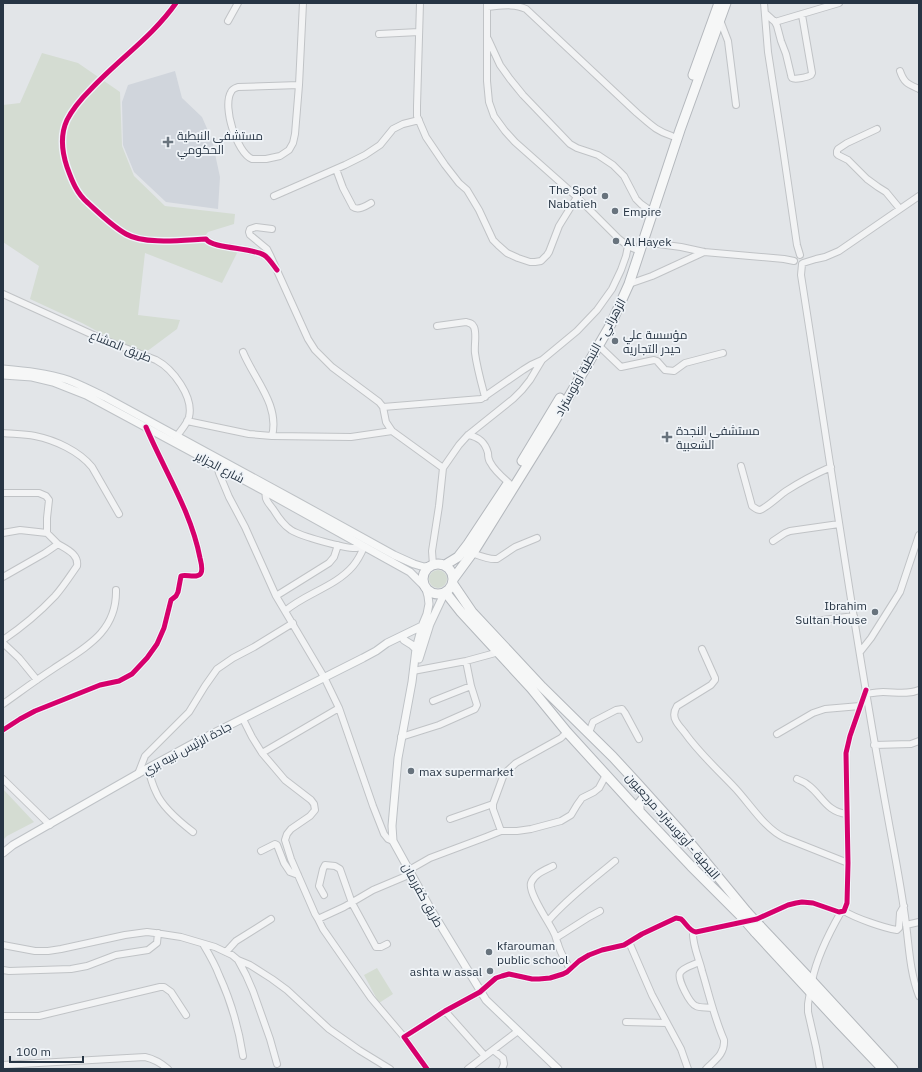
<svg xmlns="http://www.w3.org/2000/svg" width="922" height="1072" font-family="'IBM Plex Sans',Cairo,sans-serif">
  <style>
    .built { fill: #d0d5dc }
    .green { fill: #d4dcd2 }
    .lines { fill: none; stroke-linecap: round; stroke-linejoin: round }
    .minor-casing { stroke: #c0c3c6; stroke-width: 8 }
    .major-casing { stroke: #bec2c6; stroke-width: 9 }
    .highway-casing { stroke: #b4b8bd; stroke-width: 11 }
    .minor { stroke: #f2f3f4; stroke-width: 6 }
    .major { stroke: #f6f7f7; stroke-width: 7 }
    .highway { stroke: #f6f7f7; stroke-width: 9 }
    .highway-bridge-casing { stroke: #b4b8bd; stroke-width: 11; stroke-linecap: butt }
    .highway-bridge { stroke: #f6f7f7; stroke-width: 9 }
    .cycleway-casing { stroke: #f0f4f8; stroke-width: 8 }
    .cycleway { stroke: #d6006c; stroke-width: 5 }
    .poi-dot { fill: #68737d; stroke: #f0f4f8; stroke-width: 1.5 }
    .labels { text-anchor: middle; dominant-baseline: central; stroke-width: 3.5; stroke-linejoin: round; paint-order: stroke }
    .poi-label { font-size: 12px; fill: #273544; stroke: #f0f4f8; text-anchor: start }
    .street-label { font-size: 12px; fill: #273544; stroke: #f0f4f8 }
  </style>
  <rect width="100%" height="100%" fill="#e2e5e8"/>
  <path class="built" d="M175,71L182,98L202,117L212,140L220,177L218,209L166,202L134,172L123,145L122,102L128,85Z"/>
  <path class="green" d="M42,53L78,63L120,92L122,146L134,176L165,206L235,214L234,224L208,232L205,236L206,240L238,251L222,283L145,253L138,315L180,320L177,329L142,355L82,323L30,299L39,266L3,242V105L20,103Z
    M429 579a9 9 0 1 1 18 0a9 9 0 1 1-18 0Z
    M3,789L34,822L7,836L3,840Z
    M377,968L393,994L379,1003L364,975Z"/>
  <g class="lines">
    <defs>
      <path id="minor" d="M176,3C153,36 119,59 91,89C82,98 73,108 67,120C60,135 62,152 67,167C72,181 77,194 88,203C100,214 112,226 126,234C145,245 184,240 206,239C213,249 250,247 264,255C269,258 273,265 277,270
        M420,3L417,106V116L426,137L445,165L459,183L467,190L479,210L493,240L498,245L507,253L518,258L530,262H535L541,261L547,255L549,252L559,226L577,197
        M487,3V81L489,102L494,116L505,131L515,142L577,197L619,239L628,246L635,249
        M764,3L768,52L782,142L797,245L800,255
        M487,7C500,6 514,3 526,9L637,113C650,124 656,131 672,136
        M765,13L775,22L777,26L781,41L786,54L791,75C791,76 791,77 792,78C795,80 808,77 811,75L812,73L802,15
        M720,20L728,41L736,105
        M228,21L238,3
        M775,22L839,3
        M379,34L419,32
        M488,39L500,65L510,79L523,95L570,144L577,148L598,155L613,165L624,176L636,199L641,204L648,209
        M900,71C904,83 908,84 919,89
        M299,85L238,87C235,88 232,89 231,92C222,107 237,153 252,159H266L280,156L289,150L293,143L295,134L299,85L303,3
        M877,129L847,143L838,149L837,151V154L838,155L848,160L867,179L878,187L886,192L900,209
        M336,169L343,188L353,207C358,211 366,206 371,203
        M274,196L345,165L365,155L380,145L393,129L403,124L419,120
        M272,229L256,227L250,229L249,232L250,235L267,249L270,255L308,339L315,350L332,367L379,402L383,407L386,422L392,431L443,468
        M643,242L681,247L704,252L784,259L794,261
        M803,263L816,259L825,257L839,251L919,196
        M802,264L801,275C830,460 856,645 890,829C896,861 902,892 906,924C909,947 910,973 919,996
        M629,284L652,276L704,252
        M3,294L102,339L156,360C173,369 194,397 189,417C187,424 181,430 177,436
        M437,326L466,322C470,323 472,323 474,327C477,334 474,345 475,353C477,368 481,382 485,397
        M598,345L621,367L654,360L657,361L665,370L674,371L685,363L723,353
        M243,352C254,379 280,405 272,436
        M383,407L481,399L523,370L531,365L542,360
        M187,421L249,434L272,436L351,437L392,431
        M3,433C13,434 24,434 35,436C55,440 79,451 92,467L119,514
        M468,435C479,437 485,442 488,453C488,456 488,459 490,462C494,470 502,477 509,483
        M217,466L219,473L229,497L245,527L276,596L324,677L339,708L373,806L384,834L388,839L393,841
        M741,466L752,506C755,508 757,510 760,510C766,508 780,495 786,491C800,482 815,474 831,467
        M266,492C264,499 269,504 273,509C278,517 283,525 291,530C300,536 346,549 357,548C358,548 361,547 362,546
        M3,493H39L46,496L49,500L47,518V533
        M3,533L20,530L47,533L58,544L45,553L3,577
        M773,541L785,533L790,531L839,524
        M472,553C480,556 489,560 497,559L515,547L537,538
        M433,565L432,551L439,506L443,468L459,445L468,435L513,399L522,390L530,380L542,360L577,331L597,310L612,289L621,270L626,256L628,246
        M276,596L329,563L334,557L338,545
        M285,611C306,593 335,587 353,566C358,560 361,554 364,547
        M806,620H823L854,616
        M3,640C22,627 39,613 55,596C63,587 70,576 77,566C79,554 66,549 58,544
        M3,643L19,658L37,680
        M702,649L715,678V680L711,685L677,706C674,711 673,716 676,721C678,725 682,729 685,733C699,753 718,770 735,788C750,804 765,829 785,838L848,863
        M860,652L871,638L900,592L919,535
        M413,671L466,661L499,652
        M866,694C872,693 877,692 883,692C895,692 908,695 919,690
        M433,701L471,686
        M3,704C20,692 36,680 53,669C84,648 117,633 116,590
        M243,719L252,737L262,753L339,708
        M3,730L20,719L35,711L100,685L119,681L132,674L147,658L157,644L164,628L171,600L176,596L178,592L181,576C186,574 198,579 201,573C203,569 201,562 200,558C191,511 164,470 146,427
        M589,733L593,722L616,710L622,709L625,713L639,739
        M777,734L813,713L825,709L860,706
        M401,737L439,725L475,709L477,705L471,686L466,661
        M874,745L911,744L919,741
        M262,753L285,780L311,800L314,804L315,810L310,816L291,829L287,834L285,840L291,859L315,914L318,919L344,907L373,890L411,874
        M148,768C150,776 152,784 156,792C162,807 180,822 193,832
        M138,774L145,756L189,712L205,686L217,669L233,658L254,647L293,623
        M3,779L50,825
        M797,779C801,781 805,782 808,785C822,795 826,812 847,814
        M450,819L493,804
        M501,831L493,809V804L504,774L516,763L561,738L567,732
        M261,851L275,844L277,845L284,863L290,872L298,875
        M553,866C545,870 534,874 531,883C528,893 549,922 554,933C556,936 556,940 558,944C560,953 566,961 570,969
        M409,870L430,858L486,837L501,831H517L531,829L561,821L571,815L577,805L582,798L594,792L599,788L606,775
        M324,895L319,886L323,869L325,865L335,866L340,869L352,903L376,947H381L387,944
        M844,911C855,918 884,928 897,930L899,928L900,913L904,906
        M318,919L323,929L371,998L404,1037
        M548,921C567,899 592,880 615,861
        M906,925L919,922
        M693,931C692,945 699,958 702,971C709,994 714,1017 724,1040C725,1054 715,1060 706,1069
        M556,938L589,917L600,911
        M629,942L652,995L681,1049L688,1069
        M203,944C209,954 215,964 219,975C230,999 239,1030 243,1056
        M3,945L35,951H48L61,949L125,935L147,932L155,933L181,937L215,947L232,955L238,960L250,965L272,979L287,990L329,1029L359,1050L390,1069
        M226,952L236,941L271,919
        M238,960L246,975L253,991L270,1039L277,1064
        M699,962C694,965 683,967 680,973C677,979 690,1004 696,1006C700,1008 707,1007 712,1008
        M3,970L9,971L71,969L87,966L116,955L148,950L157,943L158,933
        M812,981C817,956 829,933 841,912
        M810,992L808,1004V1012L816,1047L820,1069
        M445,1011L485,1056
        M3,1016H39L160,987H164L171,992L186,1015
        M626,1022L667,1023
        M493,1050L503,1058L504,1064L502,1069
        M3,1065L145,1057C154,1059 161,1063 168,1069
        M427,1069L404,1037L445,1011L480,992L496,978L502,976L509,974L532,979H539L550,978L563,974L567,972L579,961L589,955L602,950L624,945L642,934L676,918L681,919C686,923 689,931 696,932L757,919L788,905L796,903L802,902L813,903L839,912L844,911L847,903L848,863L846,753L850,736L866,690
        M468,1069L518,1031"/>
      <path id="major" d="M3,369C25,371 47,373 68,380C81,385 93,391 105,397L298,502L394,555L414,564L424,567L430,566
        M3,375L32,377L53,382L86,395L266,492L410,572L424,586
        M426,589L428,596L429,604L427,614L422,626L416,649L412,682L398,758L392,826L393,841L430,908L486,1000L558,1069
        M404,640L412,645L416,649
        M419,659L430,624L444,594
        M3,853L13,845L148,768L194,743L363,658L376,651L387,643L422,626L430,624"/>
      <path id="highway" d="M693,75L719,3
        M522,461L560,398
        M423 579a15 15 0 1 1 30 0a15 15 0 1 1-30 0Z
        M445,565L458,557L468,544L507,485
        M454,578L476,548L553,424L611,324L629,284L680,130L726,3
        M453,584L472,612L542,687L613,757L637,783L682,833L747,912
        M446,593L461,612L531,688L567,732L639,811L691,866L741,916
        M639,811V804L643,799L645,798L652,800
        M760,926L812,981L893,1069
        M755,932L840,1024L883,1069"/>
    </defs>
    <use href="#minor" class="minor-casing"/>
    <use href="#major" class="major-casing"/>
    <use href="#highway" class="highway-casing"/>
    <use href="#minor" class="minor"/>
    <use href="#major" class="major"/>
    <use href="#highway" class="highway"/>
    <defs>
      <path id="highway-bridge" d="M747,912L760,926
        M741,916L755,932"/>
    </defs>
    <use href="#highway-bridge" class="highway-bridge-casing"/>
    <use href="#highway-bridge" class="highway-bridge"/>
    <defs>
      <path id="cycleway" d="M176,3C153,36 119,59 91,89C82,98 73,108 67,120C60,135 62,152 67,167C72,181 77,194 88,203C100,214 112,226 126,234C145,245 184,240 206,239C213,249 250,247 264,255C269,258 273,265 277,270
        M3,730L20,719L35,711L100,685L119,681L132,674L147,658L157,644L164,628L171,600L176,596L178,592L181,576C186,574 198,579 201,573C203,569 201,562 200,558C191,511 164,470 146,427
        M427,1069L404,1037L445,1011L480,992L496,978L502,976L509,974L532,979H539L550,978L563,974L567,972L579,961L589,955L602,950L624,945L642,934L676,918L681,919C686,923 689,931 696,932L757,919L788,905L796,903L802,902L813,903L839,912L844,911L847,903L848,863L846,753L850,736L866,690"/>
    </defs>
    <use href="#cycleway" class="cycleway-casing"/>
    <use href="#cycleway" class="cycleway"/>
  </g>
  <g class="poi-dot">
    <path d="M166 136h4v4h4v4h-4v4h-4v-4h-4v-4h4z"/>
    <circle cx="605" cy="196" r="4"/>
    <circle cx="615" cy="211" r="4"/>
    <circle cx="616" cy="241" r="4"/>
    <circle cx="615" cy="341" r="4"/>
    <path d="M665 431h4v4h4v4h-4v4h-4v-4h-4v-4h4z"/>
    <circle cx="875" cy="612" r="4"/>
    <circle cx="411" cy="771" r="4"/>
    <circle cx="489" cy="952" r="4"/>
    <circle cx="490" cy="971" r="4"/>
  </g>
  <g class="labels">
    <g class="poi-label">
      <text x="177" y="135">مستشفى النبطية<tspan x="177" dy="14">الحكومي</tspan></text>
      <text x="597" y="189" text-anchor="end">The Spot<tspan x="597" dy="14">Nabatieh</tspan></text>
      <text x="623" y="211">Empire</text>
      <text x="624" y="241">Al Hayek</text>
      <text x="623" y="334">مؤسسة علي<tspan x="623" dy="14">حيدر التجاريه</tspan></text>
      <text x="676" y="430">مستشفى النجدة<tspan x="676" dy="14">الشعبية</tspan></text>
      <text x="867" y="605" text-anchor="end">Ibrahim<tspan x="867" dy="14">Sultan House</tspan></text>
      <text x="419" y="771">max supermarket</text>
      <text x="497" y="945">kfarouman<tspan x="497" dy="14">public school</tspan></text>
      <text x="482" y="971" text-anchor="end">ashta w assal</text>
    </g>
    <g class="street-label">
      <text transform="translate(121 346) rotate(22)">طريق المشاع</text>
      <text transform="translate(590 357) rotate(-61)">الزهراني - النبطية أوتوستراد</text>
      <text transform="translate(220 467) rotate(28)">شارع الجزاير</text>
      <text transform="translate(187 748) rotate(-28)">جادة الرئيس نبيه بري</text>
      <text transform="translate(673 826) rotate(49)">النبطية - أوتوستراد مرجعيون</text>
      <text transform="translate(423 895) rotate(61)">طريق كفررمان</text>
    </g>
  </g>
  <rect width="922" height="1072" fill="none" stroke="#273544" stroke-width="8"/>
  <path d="M10 1056v6h73v-6" fill="none" stroke="#273544" stroke-width="2"/>
  <text x="16" y="1056" font-size="12" fill="#273544" stroke="#f0f4f8" stroke-width="3" paint-order="stroke">100 m</text>
</svg>
